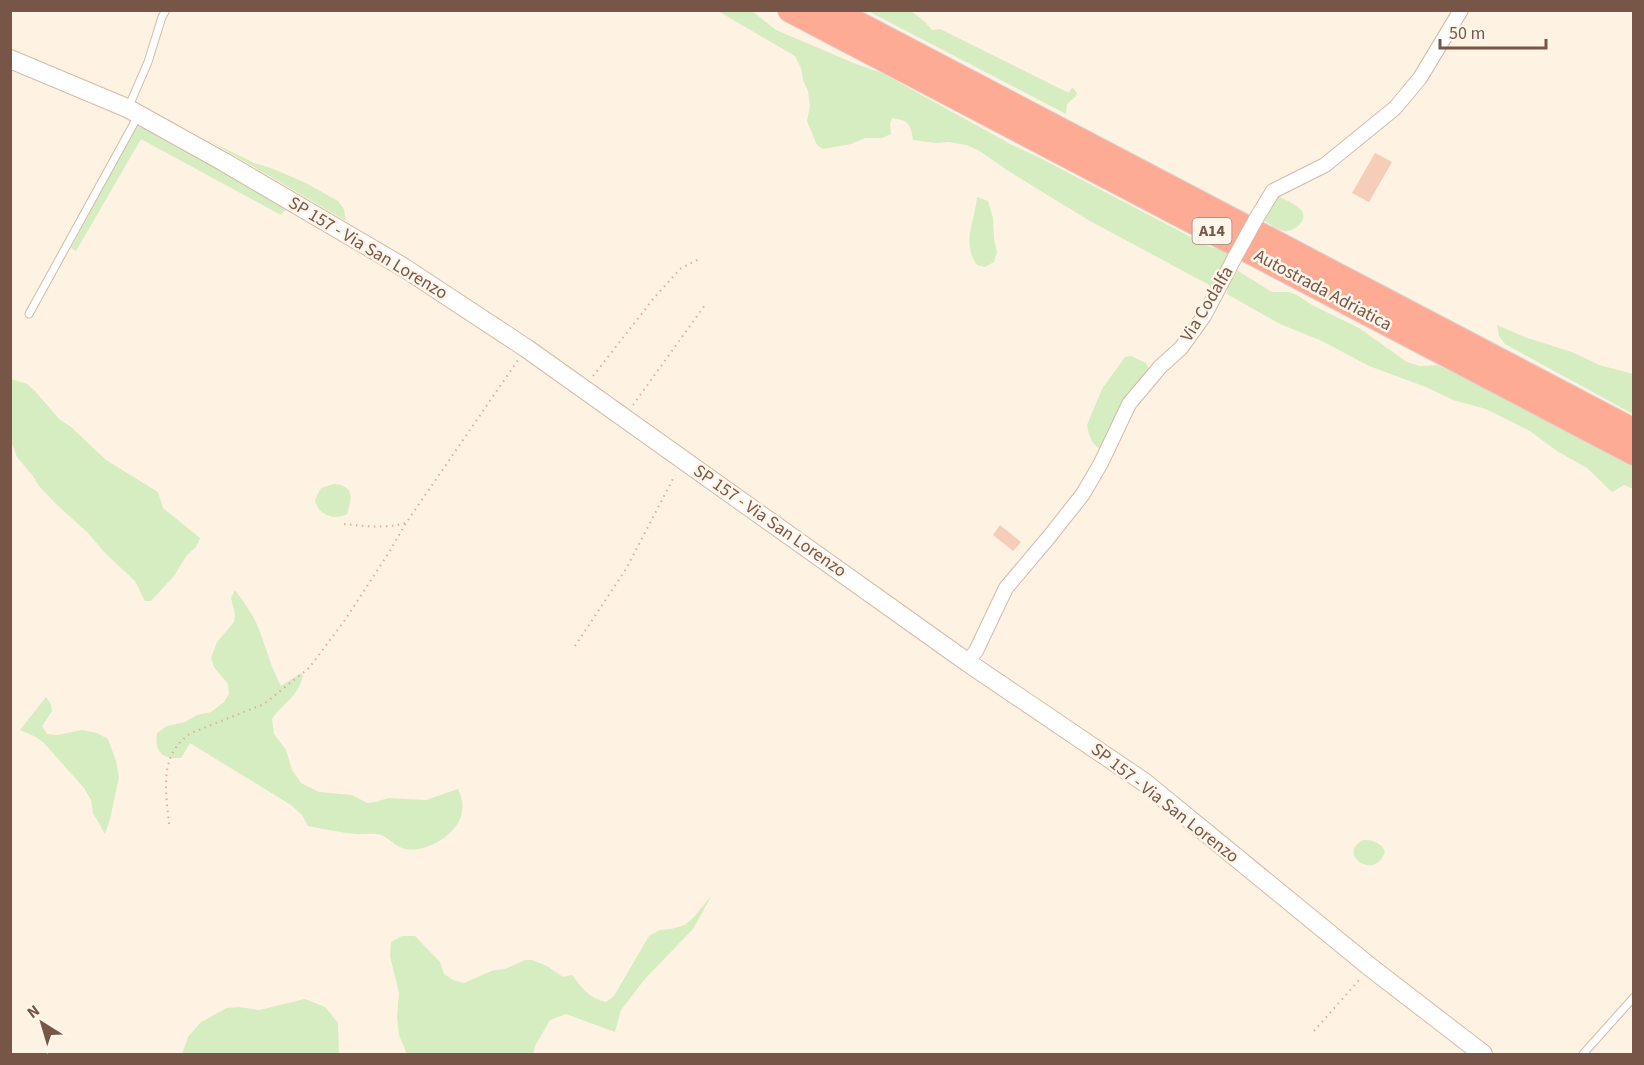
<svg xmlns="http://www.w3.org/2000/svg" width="1644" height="1065" font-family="'Source Sans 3',sans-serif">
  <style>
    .green { fill: #d5edc0 }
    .building { fill: #f5cdb9 }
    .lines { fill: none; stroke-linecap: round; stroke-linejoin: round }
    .service-casing { stroke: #d2bbab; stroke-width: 9 }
    .minor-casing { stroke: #d2bbab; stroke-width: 16 }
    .secondary-casing { stroke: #d6baa8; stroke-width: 20 }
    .motorway-casing { stroke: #dcd3cf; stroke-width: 26 }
    .path { stroke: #dab09b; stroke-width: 2; stroke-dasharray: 1.5 4.5; stroke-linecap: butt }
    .service { stroke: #fff; stroke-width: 7 }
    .minor { stroke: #fff; stroke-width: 14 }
    .secondary { stroke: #fff; stroke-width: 18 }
    .motorway { stroke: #fdab95; stroke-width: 24 }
    .minor-bridge-casing { stroke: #d2bbab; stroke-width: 16; stroke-linecap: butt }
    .minor-bridge { stroke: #fff; stroke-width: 14 }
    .labels { text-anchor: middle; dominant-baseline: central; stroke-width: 5; stroke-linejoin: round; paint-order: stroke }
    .shield { fill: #fff6eb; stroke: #a08678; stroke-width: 1.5 }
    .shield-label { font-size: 16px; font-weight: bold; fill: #785647 }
    .street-label { font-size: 18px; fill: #785647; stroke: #fff6eb }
  </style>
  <rect width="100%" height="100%" fill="#fef2e3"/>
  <path class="green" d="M718,11H752L776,30L856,64L882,73L1012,145L1040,158L1206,245L1229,253L1213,287L1090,221L1010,172L978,150L966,145L949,142L936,143L913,140C911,124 908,120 892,118L890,124L891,134L882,138H865L851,144L823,149L817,145L807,121L810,106L808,91L803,80L801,68L795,56Z
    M868,11H911L925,22L932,30L940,29L1069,93L1072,87L1077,93L1075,97L1067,104L1066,114Z
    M141,123L289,206L281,215L141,139L76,251L71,248L137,124Z
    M206,139L254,163L271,168L306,183L338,201L344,209L346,221Z
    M1278,196C1287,201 1314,210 1299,225C1296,228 1290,231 1286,231C1278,231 1267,222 1260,218Z
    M977,197L988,201L993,218L994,239L997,252L994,262L985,267L977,265C961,242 975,222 977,197Z
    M1235,269L1272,292H1289L1297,295L1312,305L1359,328L1407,362L1420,366L1437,365L1497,394L1633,467V489L1624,485L1612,492L1587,468L1557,451L1530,431L1486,409L1453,400L1426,387L1369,366L1322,341L1280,324L1227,294L1228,286Z
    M1497,325L1522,336L1572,352L1599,365L1633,374V414L1505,344L1499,336Z
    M1131,356L1146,363L1149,369L1104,450C1092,447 1089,436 1087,425L1102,389L1125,357Z
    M11,379L27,384L35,391L59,419L71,427L106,460L158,492L163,508L200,538L196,547L187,555L174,576L151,601H145L135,581L106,554L87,532L56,504L39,486L33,476L17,457L11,441Z
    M334,484C355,486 352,498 347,514C334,521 318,515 315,500L321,488Z
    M235,590C244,602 252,613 258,627C266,647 271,668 281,686L301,673L303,676C297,698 284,702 272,719L274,734L286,750L292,770L301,783L319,792L352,795L367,803L376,802L388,798L426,800L458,789C462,798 464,806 461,816C455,836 425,853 405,849C395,847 387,835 377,834C371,833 364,835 358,834C341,833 324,829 308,826L302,815L291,805L190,743L181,758C163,759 154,753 157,733L167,726L185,722L197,715L211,712L224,702L229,694L228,684L214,667L211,658L217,642L234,622L235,615L231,598Z
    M46,697L51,704L52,711L42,726L47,734L57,735L82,730L97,733L108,739L116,761L119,777L110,819L105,834L93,813L91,800L84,788L44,743L36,737L20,730Z
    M1364,840C1373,840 1382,843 1385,852C1374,883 1335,852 1364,840Z
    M712,895L693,929L644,980L621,1010L615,1032L566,1014L550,1020L535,1046L533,1054H407L399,1035L397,1017L399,993L390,956L391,942L402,936H415L440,962L444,974L453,980L464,983L494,970L505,969L525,960H532L547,966L563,977L572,975C582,988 589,998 606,1002L614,996L649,936L660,930L671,929L685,925L694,917Z
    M305,999L325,1007L338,1023L339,1054H182L188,1037L201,1022L227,1008L238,1007L259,1010Z"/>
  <path class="building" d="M1375,153L1392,162L1369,202L1352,193Z
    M1000,525L1021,542L1013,551L993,535Z"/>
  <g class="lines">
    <defs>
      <path id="service" d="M129,106L148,62L162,17L166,10
        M29,314L138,116
        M1583,1054L1634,997"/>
      <path id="minor" d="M1256,219L1273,191L1325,165L1395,108L1420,78L1461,10
        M967,662L976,651L1006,588L1049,537L1083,494L1101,463L1129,404L1160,367L1181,348L1204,316L1235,257"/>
      <path id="secondary" d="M10,59L127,108L224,162L403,267L526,348L967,662L1144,782L1370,967L1483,1054"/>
      <path id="motorway" d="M790,10L1634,453
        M832,10L1634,431"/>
    </defs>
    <use href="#service" class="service-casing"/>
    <use href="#minor" class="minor-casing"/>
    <use href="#secondary" class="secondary-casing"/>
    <use href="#motorway" class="motorway-casing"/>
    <path class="path" d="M593,376L654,298L680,269L699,259
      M633,405L705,305
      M344,524C364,526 386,529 406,523L518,360
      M575,646L626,569L675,475
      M169,824C166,791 158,755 191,733L264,704L309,668L345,620L388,554L406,523
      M1314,1031L1359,980"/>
    <use href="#service" class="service"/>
    <use href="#minor" class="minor"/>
    <use href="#secondary" class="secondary"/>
    <use href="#motorway" class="motorway"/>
    <defs>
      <path id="minor-bridge" d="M1235,257L1256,219"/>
    </defs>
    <use href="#minor-bridge" class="minor-bridge-casing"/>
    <use href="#minor-bridge" class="minor-bridge"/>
  </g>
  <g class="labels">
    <rect class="shield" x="1192.5" y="218" width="39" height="26" rx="4.5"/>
    <g class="shield-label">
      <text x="1212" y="231">A14</text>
    </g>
    <g class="street-label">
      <text transform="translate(368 248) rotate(31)">SP 157 - Via San Lorenzo</text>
      <text transform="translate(1323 290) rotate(28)">Autostrada Adriatica</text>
      <text transform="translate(1207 304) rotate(-59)">Via Codalfa</text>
      <text transform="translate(770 521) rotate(35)">SP 157 - Via San Lorenzo</text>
      <text transform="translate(1165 803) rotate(38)">SP 157 - Via San Lorenzo</text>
    </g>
  </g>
  <rect width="1644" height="1065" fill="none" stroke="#785647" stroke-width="24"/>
  <g transform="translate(42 1023) rotate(323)" stroke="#fff6eb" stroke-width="4.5" paint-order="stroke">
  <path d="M0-4.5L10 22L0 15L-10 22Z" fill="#785647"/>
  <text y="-9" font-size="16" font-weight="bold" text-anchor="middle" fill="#785647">N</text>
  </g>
  <path d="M1440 39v9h106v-9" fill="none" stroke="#785647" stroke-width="3"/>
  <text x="1449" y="39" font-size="18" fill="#785647" stroke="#fff6eb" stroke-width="4.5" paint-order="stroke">50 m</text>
</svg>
